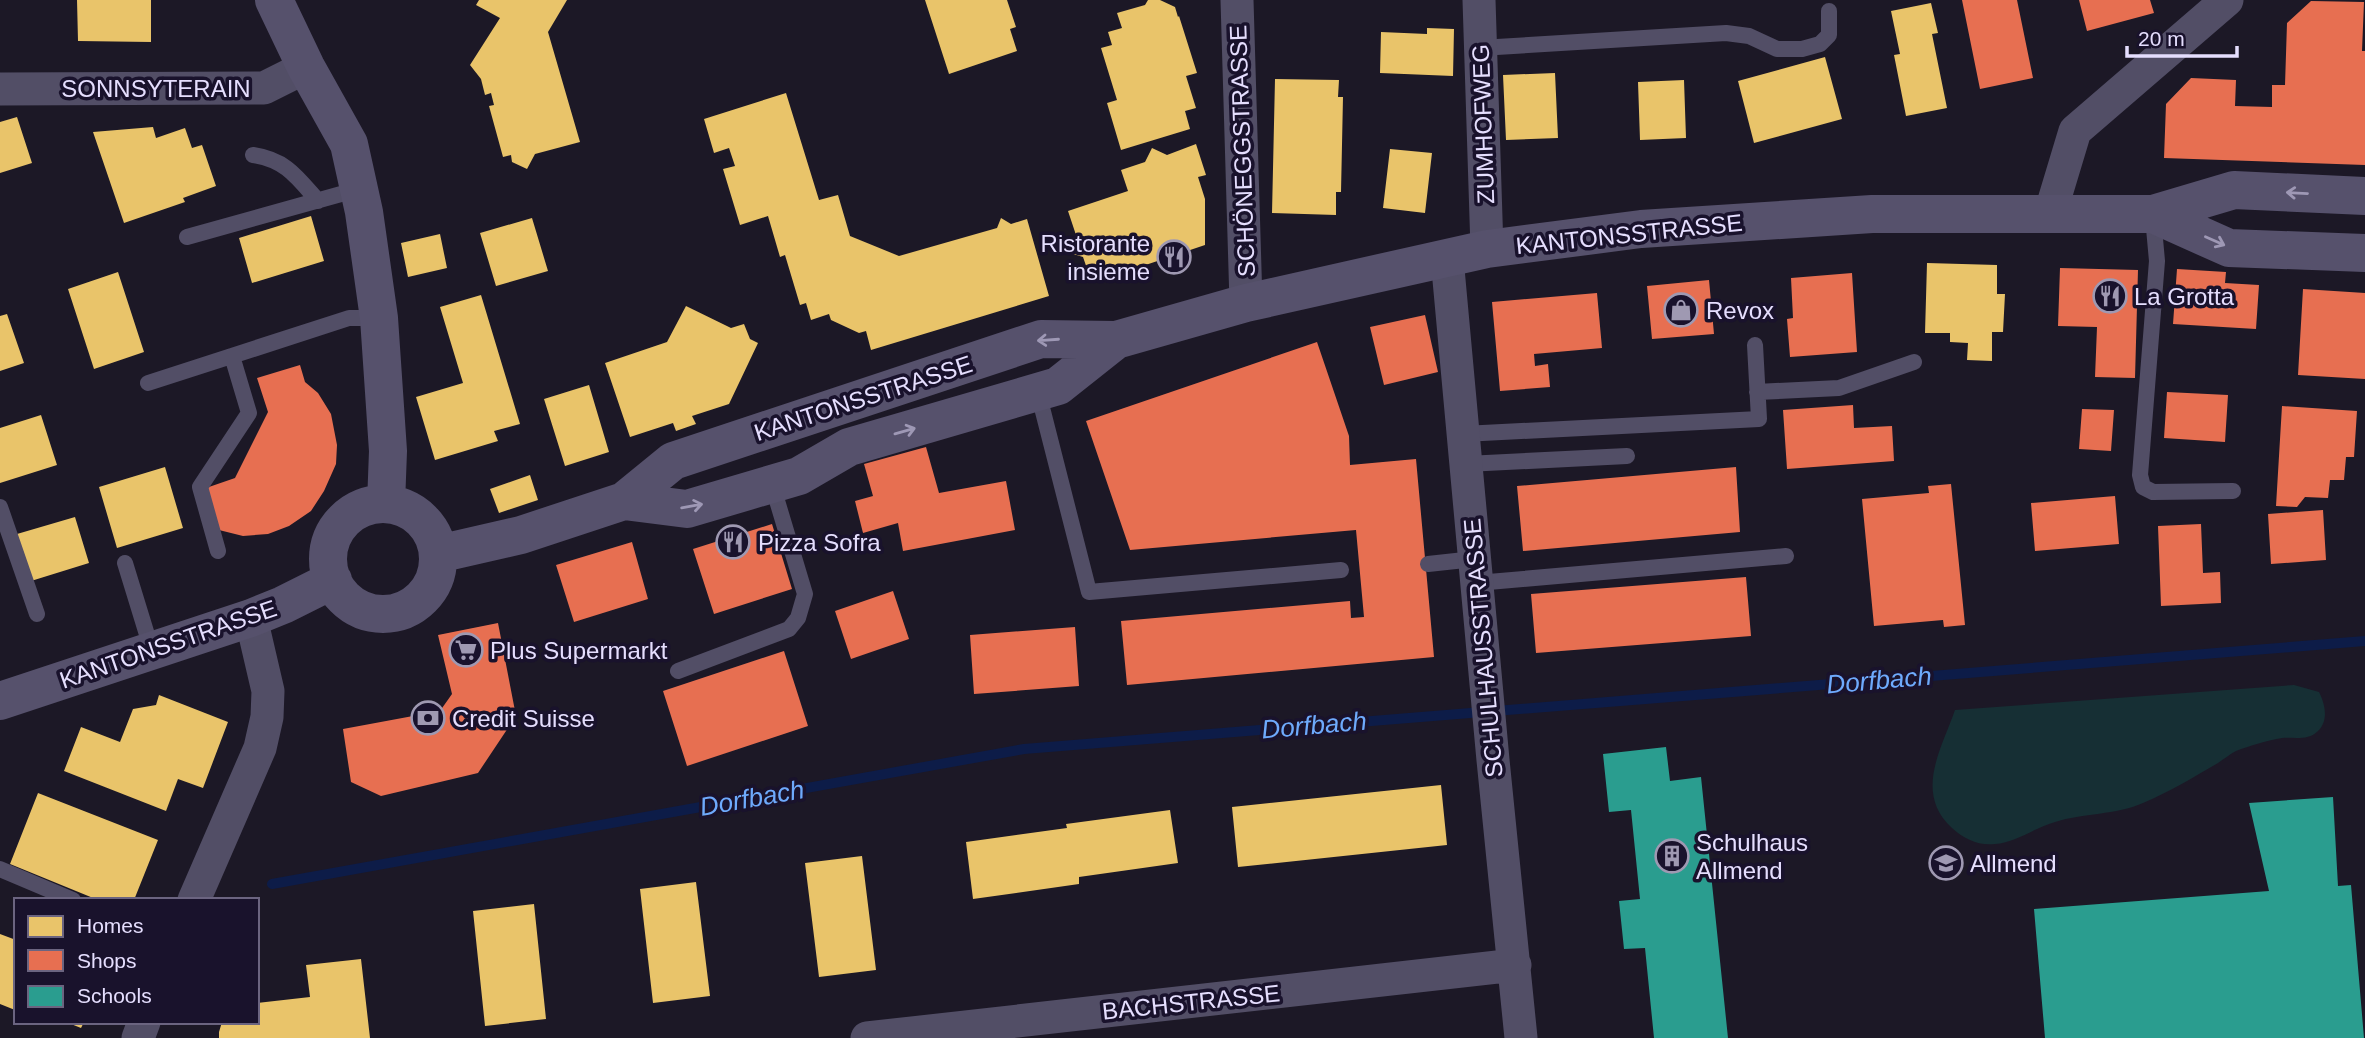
<svg xmlns="http://www.w3.org/2000/svg" width="2365" height="1038" font-family="Arial,sans-serif">
  <style>
    .green { fill: #162f34 }
    .homes { fill: #e9c46a }
    .shops { fill: #e76f51 }
    .schools { fill: #2a9d8f }
    .lines { fill: none; stroke-linecap: round; stroke-linejoin: round }
    .stream { stroke: #0d1c48; stroke-width: 10 }
    .lane { stroke: #524e66; stroke-width: 16 }
    .street { stroke: #524e66; stroke-width: 33 }
    .secondary { stroke: #56516c; stroke-width: 38 }
    .oneway { stroke: #9e98b5 }
    .labels { text-anchor: middle; dominant-baseline: central; stroke-width: 7; stroke-linejoin: round; paint-order: stroke }
    .street-label { font-size: 24px; fill: #e5defe; stroke: #19122c }
    .poi-label { font-size: 24px; fill: #e5defe; stroke: #19122c; text-anchor: start }
    .water-label { font-size: 26px; font-style: italic; fill: #6eaafc; stroke: #19122c }
  </style>
  <rect width="100%" height="100%" fill="#1c1826"/>
  <path class="green" d="M2294,685L2319,692C2325,704 2329,720 2318,731C2308,741 2294,737 2282,738C2268,740 2249,746 2236,751C2230,754 2224,759 2218,763C2194,777 2169,792 2143,803C2116,815 2083,813 2055,822C2034,828 2017,842 1995,844C1979,846 1964,839 1952,828C1914,793 1941,750 1955,710Z"/>
  <path class="homes" d="M77,0H151V42L78,41Z
    M479,0H567L548,32L580,142L535,154L527,169L512,162L511,155L503,157L489,106L494,105L491,93L485,95L481,79L470,65L500,18L476,5Z
    M925,0H1007L1016,27L1010,29L1017,51L949,74Z
    M1148,0H1160L1175,7L1178,17L1179,16L1197,73L1186,76L1196,108L1185,111L1190,129L1121,150L1107,103L1117,100L1101,48L1112,45L1108,32L1122,28L1117,13L1145,5Z
    M1931,3L1938,33L1932,34L1947,108L1906,116L1894,55L1900,54L1891,11Z
    M1427,28L1454,29L1453,76L1380,73L1381,32L1427,34Z
    M1825,57L1842,119L1754,143L1738,81Z
    M1555,73L1558,138L1506,140L1503,75Z
    M1275,79L1339,80L1338,97H1343L1341,192H1336V215L1272,213Z
    M1684,80L1686,138L1640,140L1638,82Z
    M786,93L819,200L838,195L850,236L899,256L997,228L1001,218L1011,224L1027,219L1049,296L871,350L866,331L859,333L831,320L829,314L811,320L806,303L800,305L785,255L780,257L768,216L740,225L723,169L735,166L729,148L714,153L704,119Z
    M17,117L32,163L0,173V122Z
    M153,127L156,138L185,128L192,148L202,145L216,186L183,198L185,202L124,223L93,132Z
    M1196,144L1206,175L1198,177L1205,199V245L1092,283L1083,257L1067,252L1076,235L1068,211L1128,191L1121,170L1145,162L1152,148L1167,155Z
    M1390,149L1432,153L1425,213L1383,208Z
    M311,216L324,261L252,283L239,238Z
    M532,218L548,271L496,286L480,233Z
    M440,234L447,268L408,277L401,243Z
    M1927,263L1997,265V294H2005L2003,332H1992V361L1967,360L1968,343L1950,342V333H1925Z
    M118,272L144,352L94,369L68,289Z
    M481,295L520,424L494,431L498,441L435,460L416,397L463,383L440,307Z
    M686,306L731,328L744,324L750,339L758,343L729,404L692,416L696,424L676,431L673,423L630,437L605,363L667,342Z
    M7,314L24,363L0,371V316Z
    M589,385L609,452L565,466L544,399Z
    M41,415L57,465L0,483V428Z
    M165,467L183,528L117,548L99,487Z
    M530,475L538,500L499,513L490,489Z
    M75,517L89,563L31,581L17,534Z
    M159,695L228,722L203,788L178,779L166,811L64,771L81,727L120,742L133,709L156,705Z
    M1441,785L1447,845L1238,867L1232,807Z
    M38,793L158,840L134,900H98L10,864Z
    M1170,810L1178,863L1079,877V884L973,899L966,842L1067,828L1066,824Z
    M862,856L876,970L819,977L805,863Z
    M696,882L710,996L653,1003L640,889Z
    M534,904L546,1019L485,1026L473,911Z
    M0,934L16,940L15,1010L0,1004Z
    M361,959L370,1038H219V1032L222,1022H257V1003L310,997L306,965Z
    M66,1022H84L81,1028Z"/>
  <path class="shops" d="M1962,0H2017L2033,78L1980,89Z
    M2079,0H2150L2154,13L2087,31Z
    M2311,1L2364,2L2362,51H2365V165L2164,158L2166,104L2191,78L2236,80L2235,106L2272,107V85H2285L2287,23Z
    M2060,268L2138,270L2135,378L2095,377L2097,327L2058,326Z
    M2177,269L2226,272L2225,283L2259,285L2256,329L2173,324Z
    M1852,273L1857,352L1790,357L1787,319L1793,318L1791,278Z
    M1709,280L1714,334L1652,339L1647,286Z
    M2303,289L2365,293V379L2298,375Z
    M1597,293L1602,348L1534,354L1535,366L1548,364L1550,387L1500,391L1492,302Z
    M1425,315L1438,372L1384,385L1370,327Z
    M1317,342L1349,436L1350,465L1416,459L1434,657L1127,685L1121,621L1350,601L1351,618L1364,617L1356,530L1130,550L1086,421Z
    M300,365L305,382L318,393L331,414L337,445L336,464L324,491L311,511L289,526L268,534L243,536L219,530L206,488L235,478L268,412L257,378Z
    M2167,392L2228,395L2225,442L2164,438Z
    M1853,405L1854,428L1892,426L1894,461L1787,469L1783,410Z
    M2282,406L2357,411L2354,457H2346L2344,480H2330L2328,498L2305,497L2297,507L2276,506Z
    M2082,409L2114,410L2111,451L2079,449Z
    M926,447L939,493L1006,481L1015,530L903,551L898,523L863,533L855,501L873,496L864,464Z
    M1736,467L1740,532L1523,551L1517,486Z
    M1951,484L1965,625L1944,627L1943,620L1874,626L1862,499L1929,493L1928,486Z
    M2115,496L2119,544L2035,551L2031,503Z
    M2323,510L2326,560L2271,564L2268,514Z
    M772,524L792,589L714,614L693,549Z
    M2201,524L2203,573L2220,572L2221,603L2161,606L2158,526Z
    M632,542L648,599L574,622L556,565Z
    M1746,577L1751,636L1536,653L1531,594Z
    M893,591L909,639L851,659L835,611Z
    M498,623L516,716L478,773L381,796L351,782L343,729L440,711L452,694L438,635Z
    M1075,627L1079,686L974,694L970,635Z
    M784,651L808,726L687,766L663,691Z"/>
  <path class="schools" d="M1666,747L1670,781L1701,777L1728,1038H1654L1645,948L1624,949L1619,901L1640,899L1631,810L1609,812L1603,754Z
    M2333,797L2338,886L2351,885L2364,1038H2045L2034,909L2269,891L2249,803Z"/>
  <g class="lines">
    <path class="stream" d="M272,884L1024,749L2365,641"/>
    <path class="lane" d="M1480,48L1726,33L1749,36L1777,49H1802L1820,44L1829,35V11
      M253,155C286,160 297,177 318,201
      M2153,217L2157,261L2140,475L2143,487L2153,492L2233,491
      M187,237L359,189
      M148,383L349,318H379
      M1038,392L1089,592L1341,570
      M1757,392L1839,388L1914,362
      M1463,434L1759,419L1755,345
      M1466,464L1627,456
      M0,507L37,614
      M218,551L200,487L249,413L232,356
      M125,563L152,651
      M1428,564L1474,559
      M1477,583L1786,556
      M678,671L789,629L798,618L805,594L772,484
      M0,869L73,900"/>
    <path class="street" d="M1237,0L1246,303
      M1479,0L1487,249
      M0,89L264,88L306,67
      M2050,214L2075,131L2227,0
      M1447,258L1493,760L1521,1038
      M194,900L260,748L267,717L268,691L251,618
      M138,1038L144,1022
      M867,1038L1515,965"/>
    <path class="secondary" d="M274,0L306,67L349,144L364,212L379,318L388,451L386,504
      M2153,214L2229,248L2365,253
      M624,501L687,509L799,476L849,447L1058,386L1116,340
      M328 559a55 55 0 1 1 110 0a55 55 0 1 1-110 0Z
      M438,554L521,535L624,501L673,461L1041,339L1116,340L1246,303L1487,249L1641,229L1872,214H2153L2234,190L2365,196
      M0,701L251,618L283,605L333,580"/>
  </g>
  <defs><path id="oneway-shaft" d="M-6 0H5M1.5-3L5.5 0L1.5 3" fill="none" stroke-width="1.6" stroke-linecap="round" stroke-linejoin="round" transform="scale(1.75)"/></defs>
  <g class="oneway">
    <use href="#oneway-shaft" transform="translate(2297 193) rotate(-177)"/>
    <use href="#oneway-shaft" transform="translate(2215 241) rotate(24)"/>
    <use href="#oneway-shaft" transform="translate(1048 340) rotate(176)"/>
    <use href="#oneway-shaft" transform="translate(905 431) rotate(-16)"/>
    <use href="#oneway-shaft" transform="translate(692 506) rotate(-10)"/>
  </g>
  <defs>
    <symbol id="restaurant-ring" viewBox="-11 -11 22 22"><circle r="9.5" fill="#19122c" stroke="#9f99b2" stroke-width="1.5"/><path d="M-5-6h1v4h1v-4h1v4h1v-4h1v5L-1.5 .5V6h-2V.5L-5-1ZM5-6V6H3V1.5H1.5Q1.5-4 5-6Z" fill="#9f99b2"/></symbol>
    <symbol id="shop-ring" viewBox="-11 -11 22 22"><circle r="9.5" fill="#19122c" stroke="#9f99b2" stroke-width="1.5"/><path d="M-5-2.5h2.3a2.7 3.5 0 0 1 5.4 0H5L5.5 6h-11ZM-1.5-2.5h3a1.5 2.3 0 0 0-3 0Z" fill="#9f99b2"/></symbol>
    <symbol id="supermarket-ring" viewBox="-11 -11 22 22"><circle r="9.5" fill="#19122c" stroke="#9f99b2" stroke-width="1.5"/><path d="M-6-5.5h2.5l.6 2H6L4.5 2H-2.5L-4.4-4H-6ZM-1.5 3.2a1.3 1.3 0 1 0 .1 0ZM3 3.2a1.3 1.3 0 1 0 .1 0Z" fill="#9f99b2"/></symbol>
    <symbol id="bank-ring" viewBox="-11 -11 22 22"><circle r="9.5" fill="#19122c" stroke="#9f99b2" stroke-width="1.5"/><path d="M-6-4H6V4H-6ZM0-2.3a2.3 2.3 0 1 0 0 4.6a2.3 2.3 0 1 0 0-4.6Z" fill="#9f99b2"/></symbol>
    <symbol id="building-ring" viewBox="-11 -11 22 22"><circle r="9.5" fill="#19122c" stroke="#9f99b2" stroke-width="1.5"/><path d="M-4-6H4V6H1V3H-1V6H-4ZM-2.5-4.3h1.7v1.8h-1.7ZM.8-4.3h1.7v1.8H.8ZM-2.5-1h1.7V.8h-1.7ZM.8-1h1.7V.8H.8Z" fill="#9f99b2"/></symbol>
    <symbol id="school-ring" viewBox="-11 -11 22 22"><circle r="9.5" fill="#19122c" stroke="#9f99b2" stroke-width="1.5"/><path d="M0-5L7-2L0 1L-7-2ZM-4 1L0 2.5L4 1V4Q0 6-4 4Z" fill="#9f99b2"/></symbol>
  </defs>
  <g fill-rule="evenodd">
    <use href="#restaurant-ring" x="1155" y="238" width="38" height="38"/>
    <use href="#restaurant-ring" x="2091" y="277" width="38" height="38"/>
    <use href="#shop-ring" x="1662" y="291" width="38" height="38"/>
    <use href="#restaurant-ring" x="714" y="523" width="38" height="38"/>
    <use href="#supermarket-ring" x="447" y="631" width="38" height="38"/>
    <use href="#bank-ring" x="409" y="699" width="38" height="38"/>
    <use href="#building-ring" x="1653" y="837" width="38" height="38"/>
    <use href="#school-ring" x="1927" y="844" width="38" height="38"/>
  </g>
  <g class="labels">
    <g class="street-label">
      <text x="156" y="88">SONNSYTERAIN</text>
      <text transform="translate(1483 124) rotate(-92)">ZUMHOFWEG</text>
      <text transform="translate(1242 151) rotate(-92)">SCHÖNEGGSTRASSE</text>
      <text transform="translate(1629 234) rotate(-6)">KANTONSSTRASSE</text>
      <text transform="translate(863 398) rotate(-18)">KANTONSSTRASSE</text>
      <text transform="translate(168 644) rotate(-19)">KANTONSSTRASSE</text>
      <text transform="translate(1483 648) rotate(-95)">SCHULHAUSSTRASSE</text>
      <text transform="translate(1191 1002) rotate(-6)">BACHSTRASSE</text>
    </g>
    <g class="poi-label">
      <text x="1150" y="243" text-anchor="end">Ristorante<tspan x="1150" dy="28">insieme</tspan></text>
      <text x="2134" y="296">La Grotta</text>
      <text x="1706" y="310">Revox</text>
      <text x="758" y="542">Pizza Sofra</text>
      <text x="490" y="650">Plus Supermarkt</text>
      <text x="452" y="718">Credit Suisse</text>
      <text x="1696" y="842">Schulhaus<tspan x="1696" dy="28">Allmend</tspan></text>
      <text x="1970" y="863">Allmend</text>
    </g>
    <g class="water-label">
      <text transform="translate(1879 680) rotate(-5)">Dorfbach</text>
      <text transform="translate(1314 725) rotate(-5)">Dorfbach</text>
      <text transform="translate(752 798) rotate(-10)">Dorfbach</text>
    </g>
  </g>
  <rect x="14" y="898" width="245" height="126" fill="#19122c" stroke="#6b6480" stroke-width="2"/>
  <rect x="28" y="916" width="35" height="21" fill="#e9c46a" stroke="#6b6480" stroke-width="2"/>
  <text x="77" y="933" font-size="21" fill="#e5defe">Homes</text>
  <rect x="28" y="950" width="35" height="21" fill="#e76f51" stroke="#6b6480" stroke-width="2"/>
  <text x="77" y="968" font-size="21" fill="#e5defe">Shops</text>
  <rect x="28" y="986" width="35" height="21" fill="#2a9d8f" stroke="#6b6480" stroke-width="2"/>
  <text x="77" y="1003" font-size="21" fill="#e5defe">Schools</text>
  <path d="M2127 46v10h110v-10" fill="none" stroke="#e5defe" stroke-width="3.5"/>
  <text x="2138" y="46" font-size="21" fill="#e5defe" stroke="#19122c" stroke-width="5" paint-order="stroke">20 m</text>
</svg>
